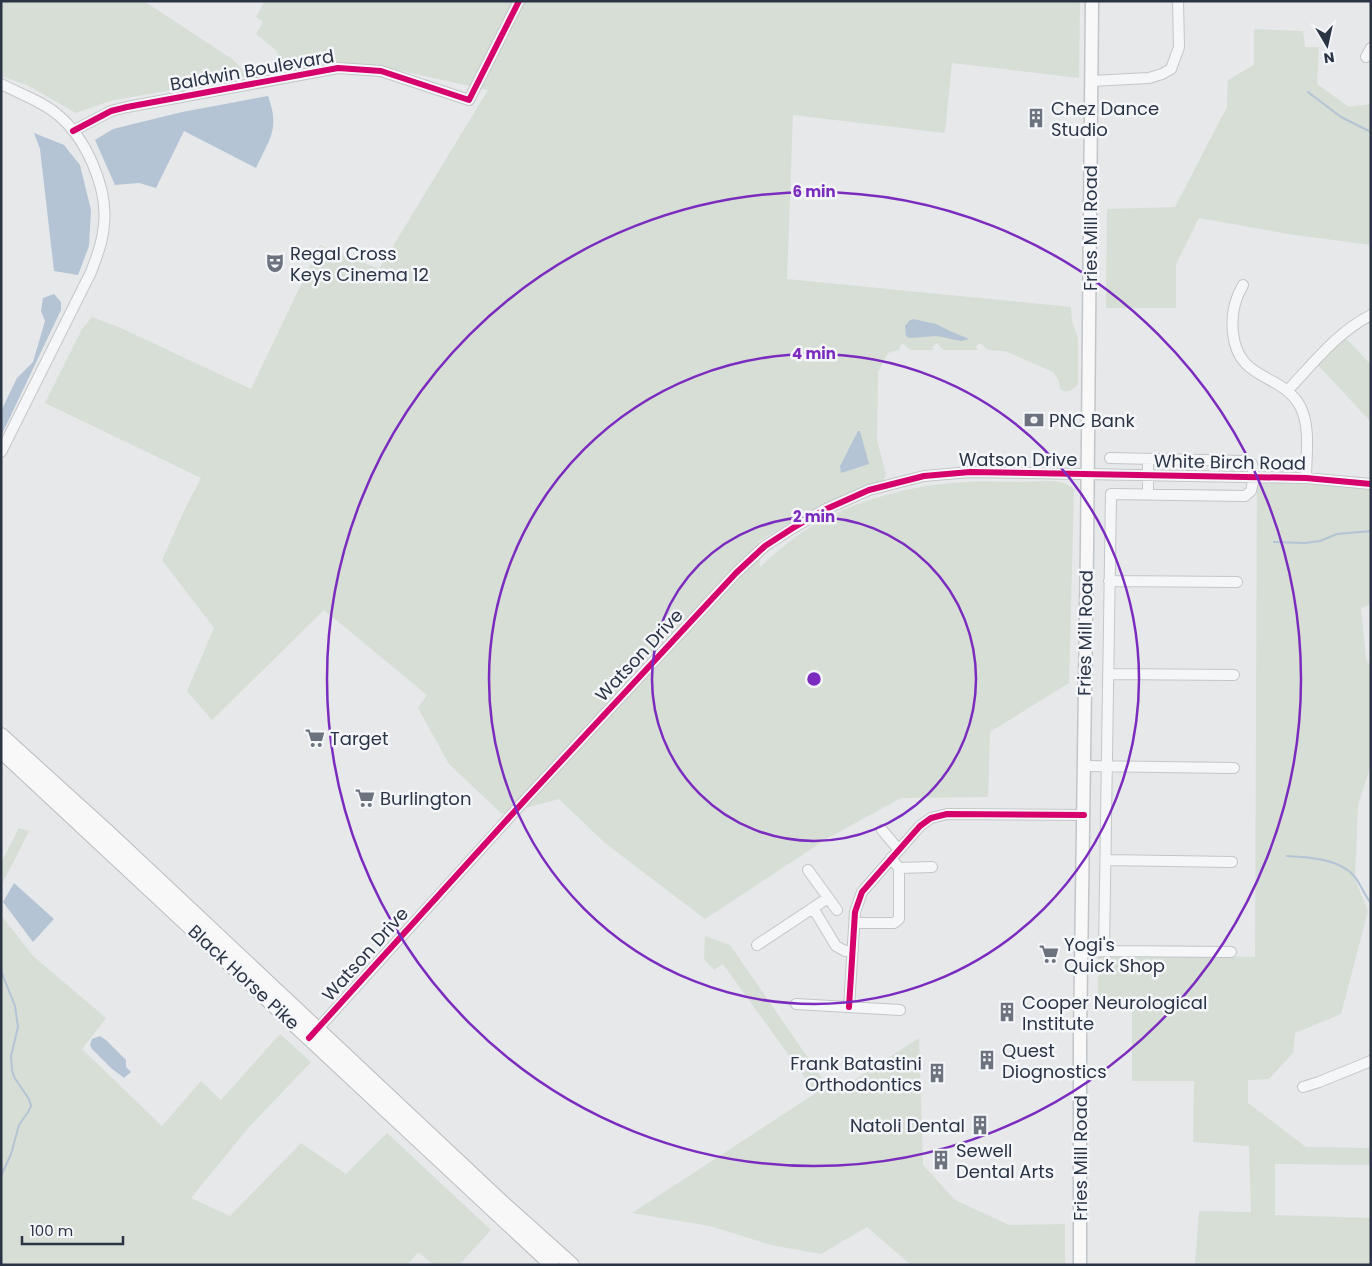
<svg xmlns="http://www.w3.org/2000/svg" width="1372" height="1266" font-family="Poppins,sans-serif">
  <style>
    .green { fill: #d6ded6 }
    .water { fill: #b4c4d5 }
    .lines { fill: none; stroke-linecap: round; stroke-linejoin: round }
    .stream { stroke: #b4c4d5; stroke-width: 2 }
    .minor-casing { stroke: #c4c6c8; stroke-width: 12 }
    .major-casing { stroke: #c2c5c8; stroke-width: 15 }
    .highway-casing { stroke: #b8bbbf; stroke-width: 16 }
    .minor { stroke: #f5f6f7; stroke-width: 10 }
    .major { stroke: #f8f8f8; stroke-width: 12 }
    .highway { stroke: #f8f8f8; stroke-width: 14 }
    .cycleway-casing { stroke: #f4f6f9; stroke-width: 9 }
    .cycleway { stroke: #d6006c; stroke-width: 6 }
    .ring { fill: none; stroke: #7b2cbf; stroke-width: 2.5 }
    .labels { text-anchor: middle; dominant-baseline: central; stroke-width: 5; stroke-linejoin: round; paint-order: stroke }
    .street-label { font-size: 18px; fill: #2b3445; stroke: #f4f6f9 }
    .poi-label { font-size: 18px; fill: #2b3445; stroke: #f4f6f9; text-anchor: start }
    .centre { fill: #7b2cbf; stroke: #f4f6f9; stroke-width: 2.5 }
    .ring-label { font-size: 15px; text-anchor: middle; font-weight: bold; fill: #7b2cbf; stroke: #f4f6f9; stroke-width: 5; stroke-linejoin: round; paint-order: stroke }
  </style>
  <rect width="100%" height="100%" fill="#e6e8ea"/>
  <path class="green" d="M1,1H144L232,59L249,76L110,101L76,113L27,85L1,76Z
    M265,1H1080L1079,78L952,63L945,133L793,115L787,279L1071,307L1072,321L1078,339V384C1073,390 1067,394 1060,389L1059,381L1053,372L1005,351L988,350L980,343L976,347L978,350H943L937,343L932,347L934,350H910L903,343L899,347L901,349L888,353L878,372L877,440L886,474L883,481L827,502L759,541L760,567C781,548 804,528 830,516C871,496 921,484 966,482C984,481 1002,482 1019,482C1036,482 1061,477 1074,489L1069,683L990,732L988,797L901,798L828,838L705,919L605,843L559,799L502,814L449,764L418,708L427,695L324,610L212,720L187,691L214,628L162,560L184,511L201,478L45,403L82,329L92,317L123,329L251,389L320,245L379,269L488,90L388,68L335,62L285,71L276,50L256,34L263,22L256,17Z
    M1254,29L1303,31L1305,47H1319L1317,84L1349,107L1371,104V245L1288,234L1199,218L1176,264V308H1106L1107,209L1175,207L1227,107L1228,80L1254,65Z
    M1344,336L1371,365V422L1317,364Z
    M1257,478L1371,484V604L1361,608L1366,659L1371,667V764L1358,805L1355,879L1368,911L1341,1014L1295,1033L1293,1053L1269,1079L1248,1080V1103L1306,1147L1371,1148V1165L1275,1164V1215L1371,1218V1265H1195L1199,1211L1251,1212L1249,1146L1193,1142L1194,1081H1132V999L1098,998V954L1255,957Z
    M19,828L29,831L1,886V863Z
    M1,915L33,956L106,1018L82,1049L162,1126L201,1081L221,1100L280,1034L311,1062L249,1127L191,1198L230,1216L301,1143L346,1174L387,1133L491,1230L459,1265H434L418,1252L407,1265H1Z
    M705,936L730,945L833,1094L919,1038L923,1165L955,1200L1009,1225L1065,1224V1265H911L867,1227L821,1254L771,1245L710,1226L632,1213L816,1093L723,964L714,970L704,959Z"/>
  <path class="water" d="M268,96C280,129 270,138 256,168L184,131L156,188L139,183L115,185L95,140L113,129L182,112Z
    M34,133L64,145L80,165L91,210L89,246L78,275L54,271L40,149Z
    M54,294L61,302V310L1,436V411L17,378L33,362L45,321L41,311L43,298Z
    M913,319L936,324L950,331L969,339L961,341L937,336L909,338L906,336L905,326L909,321Z
    M858,431H860L869,464L841,473L840,466Z
    M14,883L54,919L33,942L3,902Z
    M100,1036L106,1040L126,1060V1067L131,1072L124,1078L111,1068L92,1049L90,1045L92,1039Z"/>
  <g class="lines">
    <path class="stream" d="M1308,92L1341,117L1371,132
      M1274,542L1305,543L1320,541L1337,534L1371,531
      M1287,856C1308,857 1340,859 1354,876C1361,884 1364,895 1371,903
      M1,971L15,1006L18,1027L11,1056L12,1070L14,1077L29,1099L31,1106L28,1112L19,1125L11,1154L1,1176"/>
    <defs>
      <path id="minor" d="M1366,57L1371,48
        M1091,81L1149,78L1162,74L1171,69L1179,47L1178,1
        M1,84C20,94 42,101 58,115C86,138 108,188 104,224C103,241 97,256 91,272L1,452
        M73,131L111,111L127,107L338,68L381,71L469,100L519,1
        M1243,285C1234,300 1231,315 1233,333C1238,382 1281,372 1300,406C1311,427 1306,456 1306,478
        M1287,391C1313,364 1337,332 1371,315
        M1148,494V459
        M1109,581L1237,582
        M1108,674L1234,675
        M1084,766L1234,768
        M882,830L899,850
        M1106,860L1232,862
        M899,868L932,867
        M808,870L837,910
        M813,908L836,946L845,951L853,950
        M855,923H894L899,919V868L891,858
        M757,945L828,898
        M1104,951L1111,494L1245,496L1251,491L1254,477L1252,464L1246,461L1110,458
        M1081,953L1104,951L1231,952
        M796,1004L900,1010
        M849,1007L855,912L862,892L920,826L931,818L947,814L1084,815
        M314,1033L525,800L736,573L765,546L793,528L824,510L869,490L924,476L970,472L1306,478L1371,484
        M1303,1087L1319,1082L1371,1061"/>
      <path id="major" d="M1080,1265V1036L1087,547L1092,1"/>
      <path id="highway" d="M1,735L110,834L504,1204L572,1265
        M1,751L552,1265"/>
    </defs>
    <use href="#minor" class="minor-casing"/>
    <use href="#major" class="major-casing"/>
    <use href="#highway" class="highway-casing"/>
    <use href="#minor" class="minor"/>
    <use href="#major" class="major"/>
    <use href="#highway" class="highway"/>
    <defs>
      <path id="cycleway" d="M73,131L111,111L127,107L338,68L381,71L469,100L519,1
        M849,1007L855,912L862,892L920,826L931,818L947,814L1084,815
        M309,1038L525,800L736,573L765,546L793,528L824,510L869,490L924,476L970,472L1306,478L1371,484"/>
    </defs>
    <use href="#cycleway" class="cycleway-casing"/>
    <use href="#cycleway" class="cycleway"/>
  </g>
  <g class="ring">
    <circle cx="814" cy="679" r="162"/>
    <circle cx="814" cy="679" r="325"/>
    <circle cx="814" cy="679" r="487"/>
  </g>
  <defs>
    <symbol id="building-bare" viewBox="-9 -9 18 18"><path d="M-4-6H4V6H1V3H-1V6H-4ZM-2.5-4.3h1.7v1.8h-1.7ZM.8-4.3h1.7v1.8H.8ZM-2.5-1h1.7V.8h-1.7ZM.8-1h1.7V.8H.8Z" fill="#6c737f" stroke="#f4f6f9" stroke-width="2.5" paint-order="stroke"/></symbol>
    <symbol id="theatre-bare" viewBox="-9 -9 18 18"><path d="M-5-5.5Q0-4 5-5.5V0Q5 5 0 6Q-5 5-5 0ZM-3.3-2.5H-1v1.5H-3.3ZM1-2.5H3.3v1.5H1ZM-2.8 1Q0 5.5 2.8 1Z" fill="#6c737f" stroke="#f4f6f9" stroke-width="2.5" paint-order="stroke"/></symbol>
    <symbol id="bank-bare" viewBox="-9 -9 18 18"><path d="M-6-4H6V4H-6ZM0-2.3a2.3 2.3 0 1 0 0 4.6a2.3 2.3 0 1 0 0-4.6Z" fill="#6c737f" stroke="#f4f6f9" stroke-width="2.5" paint-order="stroke"/></symbol>
    <symbol id="supermarket-bare" viewBox="-9 -9 18 18"><path d="M-6-5.5h2.5l.6 2H6L4.5 2H-2.5L-4.4-4H-6ZM-1.5 3.2a1.3 1.3 0 1 0 .1 0ZM3 3.2a1.3 1.3 0 1 0 .1 0Z" fill="#6c737f" stroke="#f4f6f9" stroke-width="2.5" paint-order="stroke"/></symbol>
  </defs>
  <g fill-rule="evenodd">
    <use href="#building-bare" x="1022" y="104" width="28" height="28"/>
    <use href="#theatre-bare" x="261" y="249" width="28" height="28"/>
    <use href="#bank-bare" x="1020" y="406" width="28" height="28"/>
    <use href="#supermarket-bare" x="301" y="724" width="28" height="28"/>
    <use href="#supermarket-bare" x="351" y="784" width="28" height="28"/>
    <use href="#supermarket-bare" x="1035" y="940" width="28" height="28"/>
    <use href="#building-bare" x="993" y="998" width="28" height="28"/>
    <use href="#building-bare" x="973" y="1046" width="28" height="28"/>
    <use href="#building-bare" x="923" y="1059" width="28" height="28"/>
    <use href="#building-bare" x="966" y="1111" width="28" height="28"/>
    <use href="#building-bare" x="927" y="1146" width="28" height="28"/>
  </g>
  <g class="labels">
    <g class="street-label">
      <text transform="translate(252 70) rotate(-10)">Baldwin Boulevard</text>
      <text transform="translate(1090 228) rotate(-90)">Fries Mill Road</text>
      <text x="1018" y="459">Watson Drive</text>
      <text transform="translate(1230 462) rotate(1)">White Birch Road</text>
      <text transform="translate(1085 633) rotate(-89)">Fries Mill Road</text>
      <text transform="translate(639 655) rotate(-47)">Watson Drive</text>
      <text transform="translate(365 954) rotate(-48)">Watson Drive</text>
      <text transform="translate(244 977) rotate(43)">Black Horse Pike</text>
      <text transform="translate(1080 1158) rotate(-90)">Fries Mill Road</text>
    </g>
    <g class="poi-label">
      <text x="1051" y="108">Chez Dance<tspan x="1051" dy="21">Studio</tspan></text>
      <text x="290" y="253">Regal Cross<tspan x="290" dy="21">Keys Cinema 12</tspan></text>
      <text x="1049" y="420">PNC Bank</text>
      <text x="330" y="738">Target</text>
      <text x="380" y="798">Burlington</text>
      <text x="1064" y="944">Yogi's<tspan x="1064" dy="21">Quick Shop</tspan></text>
      <text x="1022" y="1002">Cooper Neurological<tspan x="1022" dy="21">Institute</tspan></text>
      <text x="1002" y="1050">Quest<tspan x="1002" dy="21">Diognostics</tspan></text>
      <text x="922" y="1063" text-anchor="end">Frank Batastini<tspan x="922" dy="21">Orthodontics</tspan></text>
      <text x="965" y="1125" text-anchor="end">Natoli Dental</text>
      <text x="956" y="1150">Sewell<tspan x="956" dy="21">Dental Arts</tspan></text>
    </g>
  </g>
  <circle cx="814" cy="679" r="8" class="centre"/>
  <g class="ring-label">
    <text x="814" y="197">6 min</text>
    <text x="814" y="359">4 min</text>
    <text x="814" y="522">2 min</text>
  </g>
  <rect width="1372" height="1266" fill="none" stroke="#2b3445" stroke-width="5"/>
  <g transform="translate(1327 45) rotate(171)" stroke="#f4f6f9" stroke-width="4" paint-order="stroke">
  <path d="M0-4L9 19L0 12L-9 19Z" fill="#2b3445"/>
  <text y="-8" font-size="14" font-weight="bold" text-anchor="middle" fill="#2b3445">N</text>
  </g>
  <path d="M22 1236v8h101v-8" fill="none" stroke="#2b3445" stroke-width="2.5"/>
  <text x="30" y="1236" font-size="15" fill="#2b3445" stroke="#f4f6f9" stroke-width="4" paint-order="stroke">100 m</text>
</svg>
